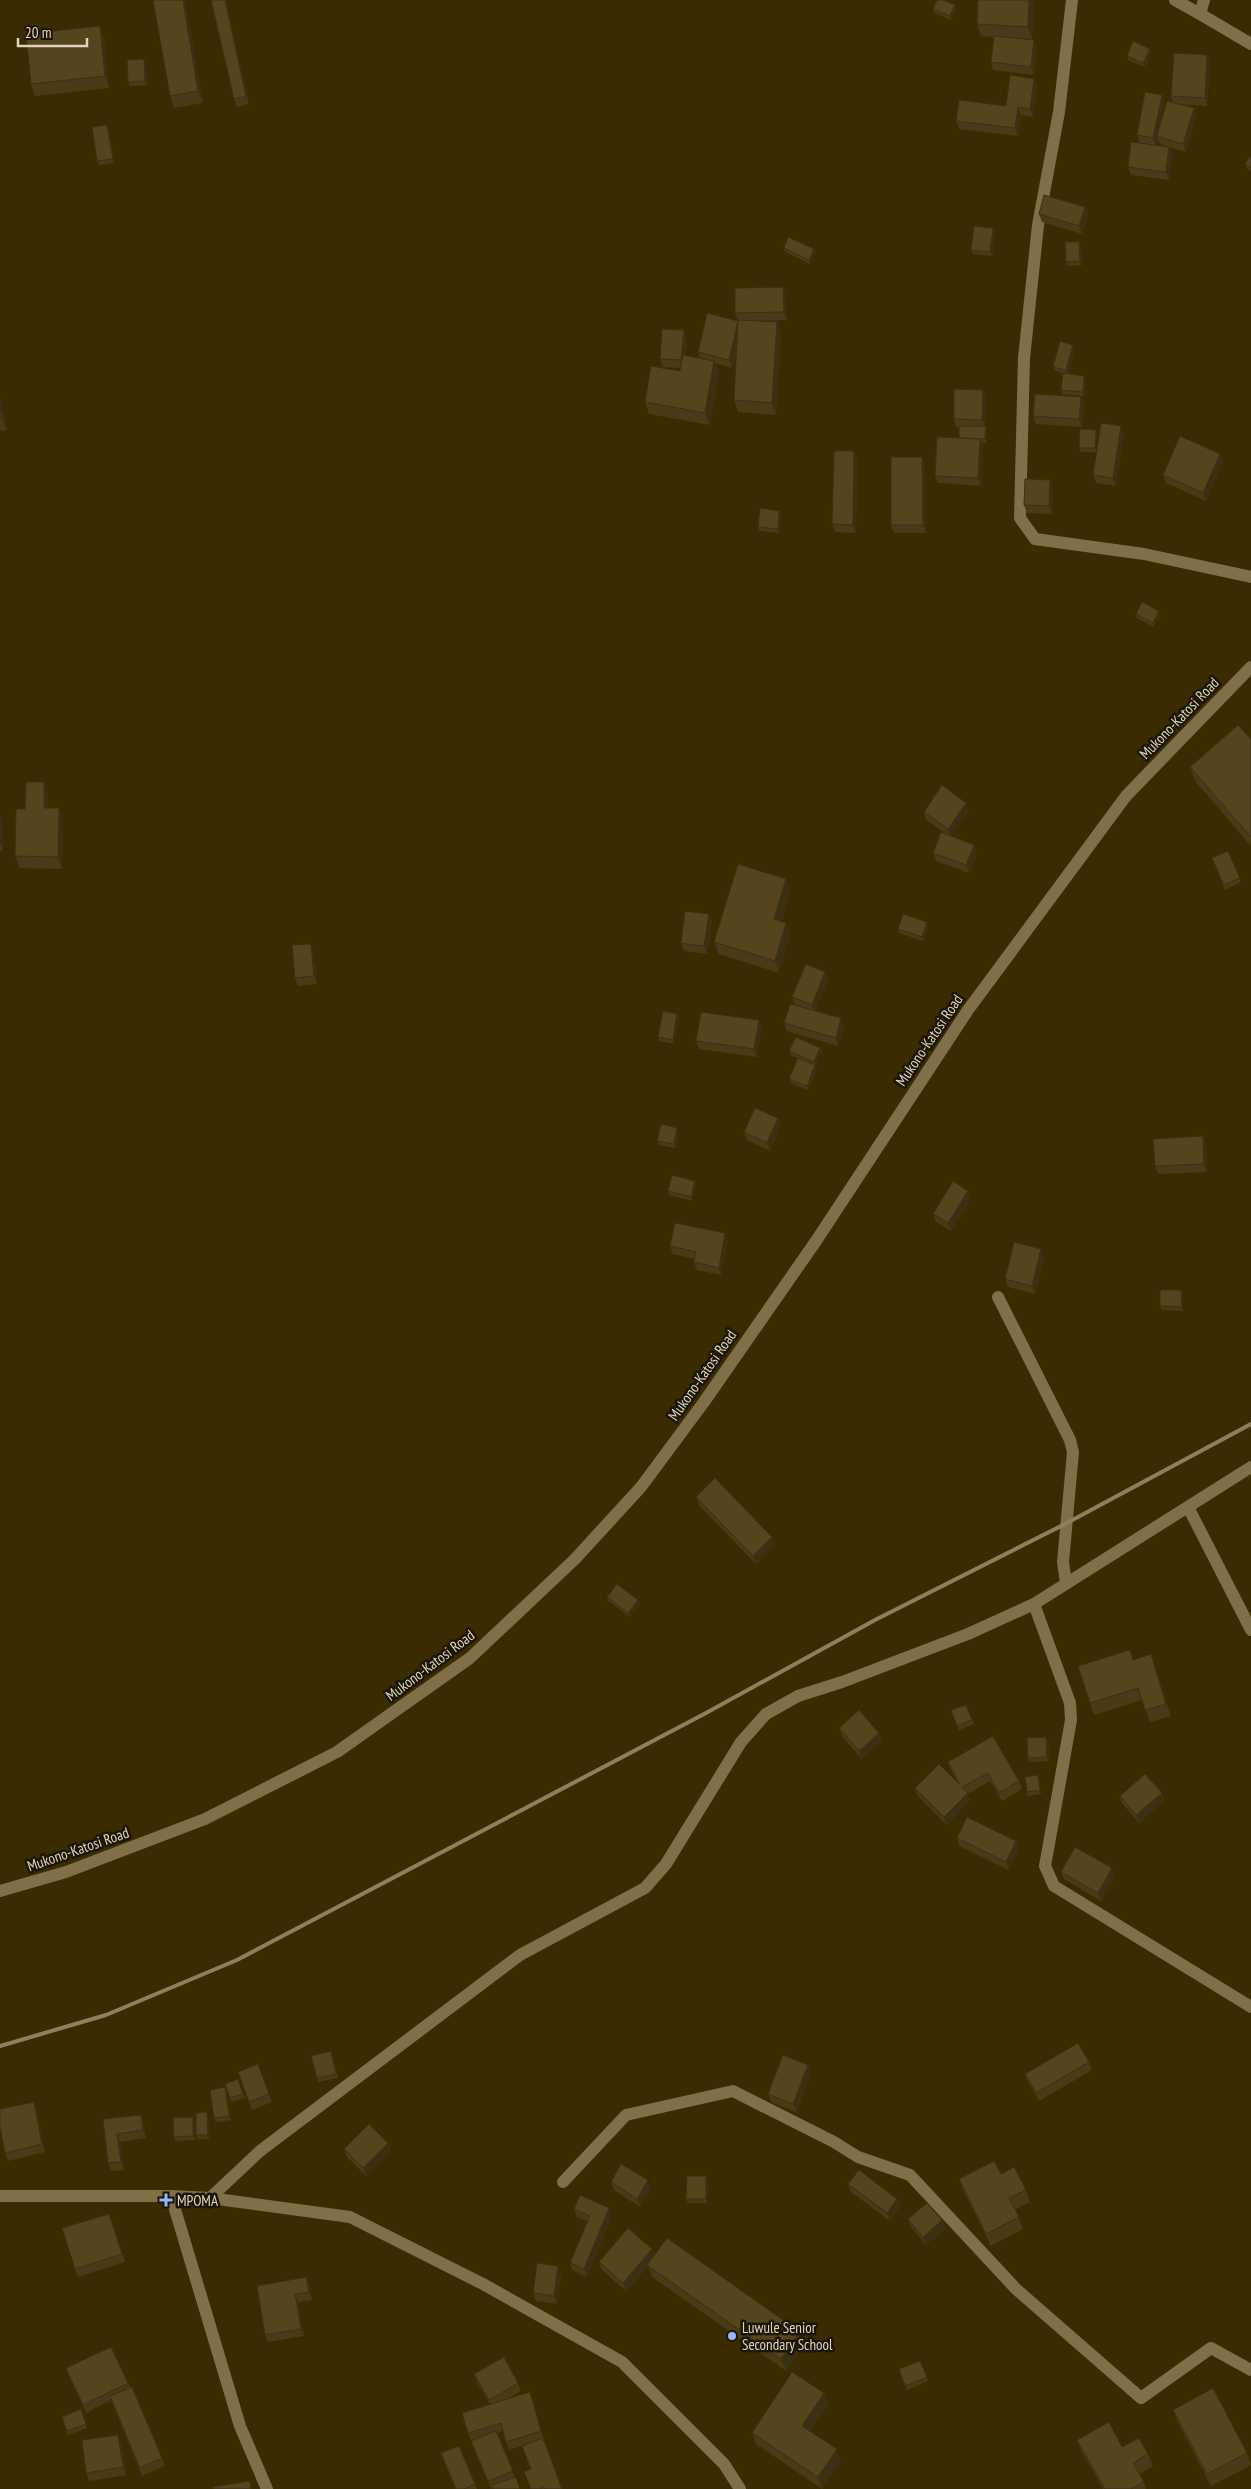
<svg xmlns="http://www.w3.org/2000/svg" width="1251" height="2489" font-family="'PT Sans Narrow',sans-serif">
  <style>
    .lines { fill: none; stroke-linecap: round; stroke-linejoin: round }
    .street { stroke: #807047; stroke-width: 12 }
    .secondary { stroke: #807047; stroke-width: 12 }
    .rail { stroke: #8c805f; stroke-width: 4 }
    .wall { fill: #493b18; fill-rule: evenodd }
    .shaded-wall { fill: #3c3014 }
    .building { fill: #55451c; stroke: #3c3014 }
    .poi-dot { fill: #9ab5fd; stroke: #1d1606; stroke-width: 2 }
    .labels { text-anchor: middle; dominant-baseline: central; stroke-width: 5; stroke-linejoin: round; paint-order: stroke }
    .street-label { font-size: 15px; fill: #ddd4be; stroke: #1d1606 }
    .poi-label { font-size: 15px; fill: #ddd4be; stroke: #1d1606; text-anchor: start }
  </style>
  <rect width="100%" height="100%" fill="#3b2c00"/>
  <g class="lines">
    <path class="street" d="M1072,0L1059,112L1038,225L1024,358L1020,518L1035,539L1144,554L1251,577
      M1175,0L1200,14
      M1204,0L1200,14L1251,44
      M998,1297L1070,1440L1073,1452L1063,1562L1066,1583
      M1188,1507L1251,1630
      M1034,1604L1070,1703L1071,1720L1045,1866L1054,1886L1251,2007
      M563,2182L626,2115L733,2091L834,2142L858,2157L910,2175L1016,2289L1141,2398L1211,2348L1251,2370
      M0,2196H171L210,2198L350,2217L483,2284L622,2362L724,2464L740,2489
      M171,2196L240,2426L267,2489
      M210,2198L260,2151L520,1955L645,1888L666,1864L741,1742L766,1714L798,1696L842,1682L968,1634L1034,1604L1251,1467"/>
    <path class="secondary" d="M0,1891L66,1872L205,1819L337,1752L470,1658L575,1559L641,1487L704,1402L816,1241L968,1010L1126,796L1251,667"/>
    <path class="rail" d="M0,2046L106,2015L237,1960L706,1713L875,1620L1065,1524L1251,1424"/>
  </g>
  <path class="wall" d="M185,0L203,103L174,108L170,96Z
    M211,0H226L249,104L237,107L234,99Z
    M978,0H1034L1032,39L1013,38L1034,40L1037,48L1034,75L993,70L991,62L994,37L981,36L977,24Z
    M955,5L956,9L951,20L934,13L933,9Z
    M104,38L109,88L35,96L31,84Z
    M1150,49L1151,53L1145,67L1128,60L1127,56Z
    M1207,55L1210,63L1207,106L1179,104L1194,108L1196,116L1186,152L1169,147L1172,155L1169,180L1131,175L1128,167L1152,145L1140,143L1137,135L1162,95L1164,103L1160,124L1173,102L1171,96ZM1158,139L1160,144L1169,147L1156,146Z
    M146,63L147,85L130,86L128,82Z
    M1034,79L1037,87L1033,117L1021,115L1018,136L959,129L956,121L1006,106Z
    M109,129L114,163L99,165L97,161Z
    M1251,155V171L1247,168L1245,164Z
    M1085,207L1088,215L1082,234L1042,222L1039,214Z
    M993,228L995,232L992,256L973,254L971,250Z
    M1079,242L1081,246L1082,265L1068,266L1066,262Z
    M784,248L815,253L810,264L785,252Z
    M786,295L787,320L750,321L777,322L781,334L776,415L738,412L734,400L737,350L732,368L715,363L719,373L710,425L649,414L645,402L680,371V368L663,367L660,359L684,330L686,338L685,356L700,358L698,352L738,321L735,313Z
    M1073,345L1075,349L1068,374L1084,376L1086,380L1084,396L1062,394L1061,390L1067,374L1055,371L1053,367Z
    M0,395L7,430L0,431Z
    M1081,397L1084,405L1082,427L1036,424L1033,416Z
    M986,398L985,426L987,430V443H982L983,447L981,486L938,483L935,476L959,438V427H956L954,419Z
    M1121,426L1124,434L1116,486L1096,483L1093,475Z
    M1097,434L1096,452H1081L1079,448Z
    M854,451L857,459L856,533L835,532L832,524Z
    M1220,454L1223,462L1206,501L1166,483L1163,475Z
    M922,457L925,465L926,533H894L891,525Z
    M1053,488L1052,514L1027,513L1024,505Z
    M781,515L779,533L759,531L758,527Z
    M1136,614L1161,615L1154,627L1137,618Z
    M1251,739V846L1196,782L1190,767Z
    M48,794V808L63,820L62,869L20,868L15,856L25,809Z
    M966,803L969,810L951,836L974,845L977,853L969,873L936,861L933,853L948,835L926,820L924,812Z
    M0,816L3,823V851H0Z
    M1228,851L1241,882L1225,890L1212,858Z
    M786,879L790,890L781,922L790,935L779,973L719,954L714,942Z
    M709,914L712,922L707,954L684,951L681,943Z
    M928,926L923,941L899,933L898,929Z
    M314,952L317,984L298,986L295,978Z
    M825,972L828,980L815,1011L841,1018L844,1026L838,1046L787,1031L784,1023L795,1005L792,997Z
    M679,1018L674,1044L659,1041L658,1037Z
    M759,1020L761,1028L757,1057L699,1049L696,1041Z
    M820,1048L822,1052L815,1066L817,1069L808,1090L791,1083L789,1079L798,1058L791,1055L789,1051Z
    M778,1118L781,1126L770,1151L747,1140L744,1132Z
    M679,1132L675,1148L659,1145L657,1141Z
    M1203,1136L1206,1144L1207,1172L1158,1174L1155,1166Z
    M696,1185L692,1201L669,1195L668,1191Z
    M968,1191L971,1199L951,1231L936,1222L933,1214Z
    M728,1241L721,1275L697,1270L694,1262L695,1259L673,1254L670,1246Z
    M1044,1257L1035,1294L1008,1287L1005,1279Z
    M1181,1290L1183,1294V1311L1162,1310L1160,1306Z
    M696,1497L775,1545L756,1564L699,1505Z
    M607,1597L638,1600L640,1604L630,1617L608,1601Z
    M1151,1654L1171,1716L1150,1722L1142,1700L1094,1715L1090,1703L1133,1660Z
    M966,1705L974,1724L959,1730L951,1710Z
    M839,1728L882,1741L862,1759L842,1736Z
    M1048,1741L1049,1761L1029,1762L1028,1758Z
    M948,1762L1019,1781L1022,1789L1002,1801L990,1781L968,1794L970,1801L947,1825L918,1796L915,1788L957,1782L951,1770Z
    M1039,1779L1041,1794L1028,1796L1027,1792Z
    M1120,1796L1164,1801L1139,1823L1122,1803Z
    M957,1838L1016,1841L1019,1849L1009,1870L959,1846Z
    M1112,1868L1115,1876L1101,1901L1064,1879L1061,1872Z
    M331,2051L338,2078L318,2082L317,2078Z
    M1089,2062L1092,2070L1039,2101L1028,2082L1025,2074Z
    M258,2064L272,2102L252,2110L238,2072Z
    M808,2065L811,2073L796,2112L771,2102L768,2094Z
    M238,2079L245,2098L231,2102L230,2098Z
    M227,2091L231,2120L216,2122L214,2118Z
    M34,2102L37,2110L45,2152L8,2161L5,2153Z
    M141,2115L144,2123L146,2138L120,2142L124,2170L111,2171L108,2163L103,2119Z
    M208,2117L209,2139H198L196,2135Z
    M194,2121L195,2140L175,2141L174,2137Z
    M388,2143L391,2151L366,2176L347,2157L344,2149Z
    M1001,2174L1026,2190L1030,2202L1015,2209L1023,2229L991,2246L963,2190L959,2179Z
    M706,2176L708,2180L707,2203H688L686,2199Z
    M611,2182L651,2188L640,2207L614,2190Z
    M848,2184L897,2199L900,2207L890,2221L851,2192Z
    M574,2209L612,2216L587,2277L572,2270L570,2263L587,2221L577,2217Z
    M908,2219L942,2220L945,2228L926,2245L911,2227Z
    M112,2222L125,2262L78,2277L75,2269Z
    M654,2255L800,2332L804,2344L786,2371L652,2277L648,2266L626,2291L602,2270L599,2262Z
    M561,2274L557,2304L536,2301L533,2293Z
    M306,2277L309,2285L312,2300L298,2302L304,2336L268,2342L265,2335Z
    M920,2361L928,2381L907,2390L899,2369Z
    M66,2368L128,2383L165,2466L142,2476L111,2400L86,2413L69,2376Z
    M474,2374L518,2383L521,2391L509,2398L532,2400L544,2439L562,2489H531V2469L522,2446L509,2450L503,2431L497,2433L515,2478L491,2489L474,2449L477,2439L471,2441L468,2433L490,2404L477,2382Z
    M828,2405L810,2431L841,2461L822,2489L756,2444L752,2433Z
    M81,2409L87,2428L68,2435L62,2417Z
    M1173,2410L1247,2453L1251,2465L1211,2486L1177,2421Z
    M1077,2440L1122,2447L1148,2454L1153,2466L1139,2474L1144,2482L1146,2489H1103L1082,2452Z
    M121,2443L126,2475L89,2481L86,2473Z
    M459,2446L477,2489H456L444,2461L441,2453Z"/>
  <path class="shaded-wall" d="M183,0H185L203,103L198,91Z
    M225,0H226L249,104L246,96Z
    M1029,0H1034L1032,39L1028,27Z
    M955,5L956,9L951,20L950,16Z
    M100,26L104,38L109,88L105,76Z
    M1034,40L1037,48L1034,75L1031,67Z
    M1150,49L1151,53L1145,67L1143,63Z
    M1207,55L1210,63L1207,106L1205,98Z
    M144,59L146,63L147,85L145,81Z
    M1034,79L1037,87L1033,117L1030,109Z
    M1162,95L1164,103L1158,137L1157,136L1158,139L1156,146L1153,138Z
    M1018,107L1021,115L1018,136L1015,128Z
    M1194,108L1196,116L1186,152L1183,144Z
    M107,125L109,129L114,163L113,159Z
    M1169,147L1172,155L1169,180L1166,172Z
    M1085,207L1088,215L1082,234L1079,226Z
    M993,228L995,232L992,256L990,252Z
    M1079,242L1081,246L1082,265L1080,261Z
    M814,249L815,253L810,264L809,260Z
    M783,287L786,295L787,320L784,312Z
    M739,321L742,329L732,368L729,360Z
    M777,322L781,334L776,415L772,403Z
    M684,330L686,338L684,368L681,360Z
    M1073,345L1075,349L1068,374L1066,370Z
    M714,361L719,373L710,425L705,413Z
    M1084,376L1086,380L1084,396L1083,392Z
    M983,390L986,398L985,428L982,420Z
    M0,395L7,430L2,418L0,405Z
    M1081,397L1084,405L1082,427L1079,419Z
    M986,426L987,430V443L985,439Z
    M1121,426L1124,434L1116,486L1113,478Z
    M1096,430L1097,434L1096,452L1095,448Z
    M980,439L983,447L981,486L978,478Z
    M854,451L857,459L856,533L853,525Z
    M1220,454L1223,462L1206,501L1203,493Z
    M922,457L925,465L926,533L923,525Z
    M1050,480L1053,488L1052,514L1049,506Z
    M779,511L781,515L779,533L778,529Z
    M1159,611L1161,615L1154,627L1153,623Z
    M44,782L48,794V819L44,808Z
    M966,803L969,810L950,837L948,829Z
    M59,808L63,820L62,869L58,857Z
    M0,816L3,823V851L0,843Z
    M974,845L977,853L969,873L966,865Z
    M786,879L790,890L778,931L774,919Z
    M709,914L712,922L707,954L704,946Z
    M927,922L928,926L923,941L922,937Z
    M786,923L790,935L779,973L775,961Z
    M311,944L314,952L317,984L314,976Z
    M825,972L828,980L815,1013L812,1005Z
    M677,1014L679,1018L674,1044L673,1040Z
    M841,1018L844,1026L838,1046L836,1038Z
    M759,1020L761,1028L757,1057L754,1049Z
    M820,1048L822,1052L816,1066L814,1062Z
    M815,1065L817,1069L808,1090L807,1086Z
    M778,1118L781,1126L770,1151L767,1143Z
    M677,1128L679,1132L675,1148L674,1144Z
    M1203,1136L1206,1144L1207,1172L1204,1164Z
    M695,1181L696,1185L692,1201L691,1197Z
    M968,1191L971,1199L951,1231L948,1223Z
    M725,1233L728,1241L721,1275L719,1268Z
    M1041,1249L1044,1257L1035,1294L1032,1286Z
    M1181,1290L1183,1294V1311L1182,1307Z
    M772,1537L775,1545L756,1564L753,1556Z
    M638,1600L640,1604L630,1617L628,1613Z
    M1151,1654L1155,1666L1171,1716L1166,1704Z
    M879,1733L882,1741L862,1759L859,1751Z
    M1046,1737L1048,1741L1049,1761L1047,1757Z
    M968,1793L970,1801L947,1825L944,1817Z
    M1162,1793L1164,1801L1139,1823L1136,1815Z
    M1016,1841L1019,1849L1009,1870L1006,1862Z
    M1112,1868L1115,1876L1101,1901L1098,1893Z
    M808,2065L811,2073L796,2112L793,2104Z
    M225,2087L227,2091L231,2120L229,2116Z
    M34,2102L37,2110L45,2152L42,2144Z
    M207,2112L208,2117L209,2139L208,2135Z
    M141,2115L144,2123L146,2138L143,2130Z
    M193,2117L194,2121L195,2140L193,2136Z
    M117,2134L120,2142L124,2170L121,2162Z
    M388,2143L391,2151L366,2176L363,2168Z
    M706,2176L708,2180L707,2203L706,2199Z
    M648,2180L651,2188L640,2207L637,2199Z
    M897,2199L900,2207L890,2221L887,2213Z
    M609,2208L612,2216L587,2277L584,2269Z
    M942,2220L945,2228L926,2245L923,2237Z
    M652,2249L655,2257L626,2291L623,2283Z
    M558,2266L561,2274L557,2304L554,2296Z
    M306,2277L309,2285L312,2300L309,2292Z
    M295,2294L298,2302L304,2336L301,2329Z
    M800,2332L804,2344L786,2371L781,2359Z
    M824,2393L828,2405L806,2437L802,2426Z
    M118,2435L121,2443L126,2475L123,2467Z
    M837,2449L841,2461L822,2489L818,2477Z"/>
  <path class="building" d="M153,0H183L198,91L170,96Z
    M211,0H225L246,96L234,99Z
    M937,0H943L955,5L950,16L933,9Z
    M978,0H1029L1028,27L977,24Z
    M100,26L105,76L31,84L26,34Z
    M994,36L1034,40L1031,67L991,62Z
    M1133,41L1150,49L1143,63L1127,56Z
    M1174,53L1207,55L1205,98L1171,96Z
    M144,59L145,81L128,82L127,60Z
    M1010,75L1034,79L1030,109L1018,107L1015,128L956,121L959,100L1006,106Z
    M1145,92L1162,95L1153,138L1137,135Z
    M1167,101L1194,108L1183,144L1157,136Z
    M107,125L113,159L97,161L92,127Z
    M1131,142L1169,147L1166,172L1128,167Z
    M1251,155V168L1245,164Z
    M1044,195L1085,207L1079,226L1039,214Z
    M974,226L993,228L990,252L971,250Z
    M788,237L814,249L809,260L784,248Z
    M1065,242H1079L1080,261L1066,262Z
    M783,287L784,312L735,313V288Z
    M707,313L738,321L729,360L698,352Z
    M738,320L777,322L772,403L734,400Z
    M662,329L684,330L681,360L660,359Z
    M1060,341L1073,345L1066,370L1053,367Z
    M683,355L714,361L705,413L645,402L651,366L680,371Z
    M1063,373L1084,376L1083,392L1061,390Z
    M954,389L983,390L982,420L954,419Z
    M1035,394L1081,397L1079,419L1033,416Z
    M0,405L2,418H0Z
    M1101,423L1121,426L1113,478L1093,475Z
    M959,426H986L985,439L959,438Z
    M1080,429L1096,430L1095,448H1079Z
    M1180,436L1220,454L1203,493L1163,475Z
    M937,437L980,439L978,478L935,476Z
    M834,451H854L853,525L832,524Z
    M891,457H922L923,525H891Z
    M1025,479L1050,480L1049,506L1024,505Z
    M760,508L779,511L778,529L758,527Z
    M1142,602L1159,611L1153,623L1136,614Z
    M1238,725L1251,739V837L1190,767Z
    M26,782H44V808H59L58,857L15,856L16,809H25Z
    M942,785L966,803L948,829L924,812Z
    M941,832L974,845L966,865L933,853Z
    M1228,851L1240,878L1224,885L1212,858Z
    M738,864L786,879L774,919L786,923L775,961L714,942Z
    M685,911L709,914L704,946L681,943Z
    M903,914L927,922L922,937L898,929Z
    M311,944L314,976L295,978L292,945Z
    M806,964L825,972L812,1005L792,997Z
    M790,1004L841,1018L836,1038L784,1023Z
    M663,1011L677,1014L673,1040L658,1037Z
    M701,1012L759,1020L754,1049L696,1041Z
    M796,1037L820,1048L814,1062L789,1051Z
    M798,1058L815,1065L807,1086L789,1079Z
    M755,1108L778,1118L767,1143L744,1132Z
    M661,1124L677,1128L674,1144L657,1141Z
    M1203,1136L1204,1164L1155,1166L1153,1139Z
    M672,1175L695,1181L691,1197L668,1191Z
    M953,1181L968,1191L948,1223L933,1214Z
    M675,1223L725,1233L719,1268L694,1262L696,1252L670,1246Z
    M1014,1242L1041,1249L1032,1286L1005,1279Z
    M1160,1290H1181L1182,1307L1160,1306Z
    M715,1478L772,1537L753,1556L696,1497Z
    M617,1584L638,1600L628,1613L607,1597Z
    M1130,1650L1133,1660L1151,1654L1166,1704L1145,1710L1138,1688L1090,1703L1078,1666Z
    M966,1705L972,1720L957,1726L951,1710Z
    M859,1710L879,1733L859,1751L839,1728Z
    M993,1736L1019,1781L999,1793L988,1773L962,1787L968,1793L944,1817L915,1788L939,1764L960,1785L948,1762Z
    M1046,1737L1047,1757L1028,1758L1027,1738Z
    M1145,1774L1162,1793L1136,1815L1120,1796Z
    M1038,1775L1040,1790L1027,1792L1025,1777Z
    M967,1817L1016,1841L1006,1862L957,1838Z
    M1075,1847L1112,1868L1098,1893L1061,1872Z
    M1078,2043L1089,2062L1036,2093L1025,2074Z
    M331,2051L336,2074L317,2078L311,2056Z
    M783,2055L808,2065L793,2104L768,2094Z
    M258,2064L269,2094L249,2102L238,2072Z
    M238,2079L243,2094L230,2098L225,2084Z
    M225,2087L229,2116L214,2118L210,2090Z
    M34,2102L42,2144L5,2153L0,2127V2109Z
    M207,2112L208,2135H196V2113Z
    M141,2115L143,2130L117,2134L121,2162L108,2163L103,2119Z
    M193,2117V2136L174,2137L173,2118Z
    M369,2124L388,2143L363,2168L344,2149Z
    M994,2161L1001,2174L1014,2167L1026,2190L1009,2198L1019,2217L986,2234L959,2179Z
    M621,2164L648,2180L637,2199L611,2182Z
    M859,2170L897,2199L887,2213L848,2184Z
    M687,2176H706V2199H686Z
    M580,2195L609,2208L584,2269L570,2263L590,2216L574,2209Z
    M927,2203L942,2220L923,2237L908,2219Z
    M109,2214L122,2254L75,2269L62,2228Z
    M628,2228L652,2249L623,2283L599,2262Z
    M667,2238L800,2332L781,2359L647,2265Z
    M537,2263L558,2266L554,2296L533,2293Z
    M306,2277L309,2292L295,2294L301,2329L265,2335L257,2286Z
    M111,2347L128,2383L83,2405L66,2368Z
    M504,2357L518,2383L489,2400L474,2374Z
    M920,2361L927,2377L905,2386L899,2369Z
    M792,2372L824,2393L802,2426L837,2449L818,2477L752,2433Z
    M132,2387L162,2458L140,2468L110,2396Z
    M1213,2388L1247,2453L1207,2474L1173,2410Z
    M530,2392L541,2431L506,2442L501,2423L468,2433L462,2413Z
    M81,2409L86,2424L67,2431L62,2417Z
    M1109,2422L1122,2447L1139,2438L1148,2454L1133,2463L1144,2482L1131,2489H1105L1077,2440Z
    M496,2431L513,2471L488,2481L471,2441Z
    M118,2435L123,2467L86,2473L82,2440Z
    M543,2438L562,2489H545L544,2487L540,2489H531L524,2472L531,2469L522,2446Z
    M459,2446L475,2484L464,2489H456L441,2453Z
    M516,2477L520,2489H493L492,2485Z
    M250,2481L251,2489H213V2487Z"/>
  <g class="poi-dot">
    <path d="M163.5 2192.5h5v5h5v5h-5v5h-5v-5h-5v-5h5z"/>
    <circle cx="732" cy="2336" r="5"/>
  </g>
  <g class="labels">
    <g class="street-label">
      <text transform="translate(1179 718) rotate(-46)">Mukono-Katosi Road</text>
      <text transform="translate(929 1040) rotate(-56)">Mukono-Katosi Road</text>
      <text transform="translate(702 1375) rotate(-55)">Mukono-Katosi Road</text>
      <text transform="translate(430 1665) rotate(-37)">Mukono-Katosi Road</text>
      <text transform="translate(78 1849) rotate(-19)">Mukono-Katosi Road</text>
    </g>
    <g class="poi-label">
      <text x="177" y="2200">MPOMA</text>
      <text x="742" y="2327">Luwule Senior<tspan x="742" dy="17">Secondary School</tspan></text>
    </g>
  </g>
  <path d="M18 38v8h69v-8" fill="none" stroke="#ddd4be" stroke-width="2.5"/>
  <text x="25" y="38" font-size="15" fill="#ddd4be" stroke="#1d1606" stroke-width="4" paint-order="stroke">20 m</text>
</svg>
